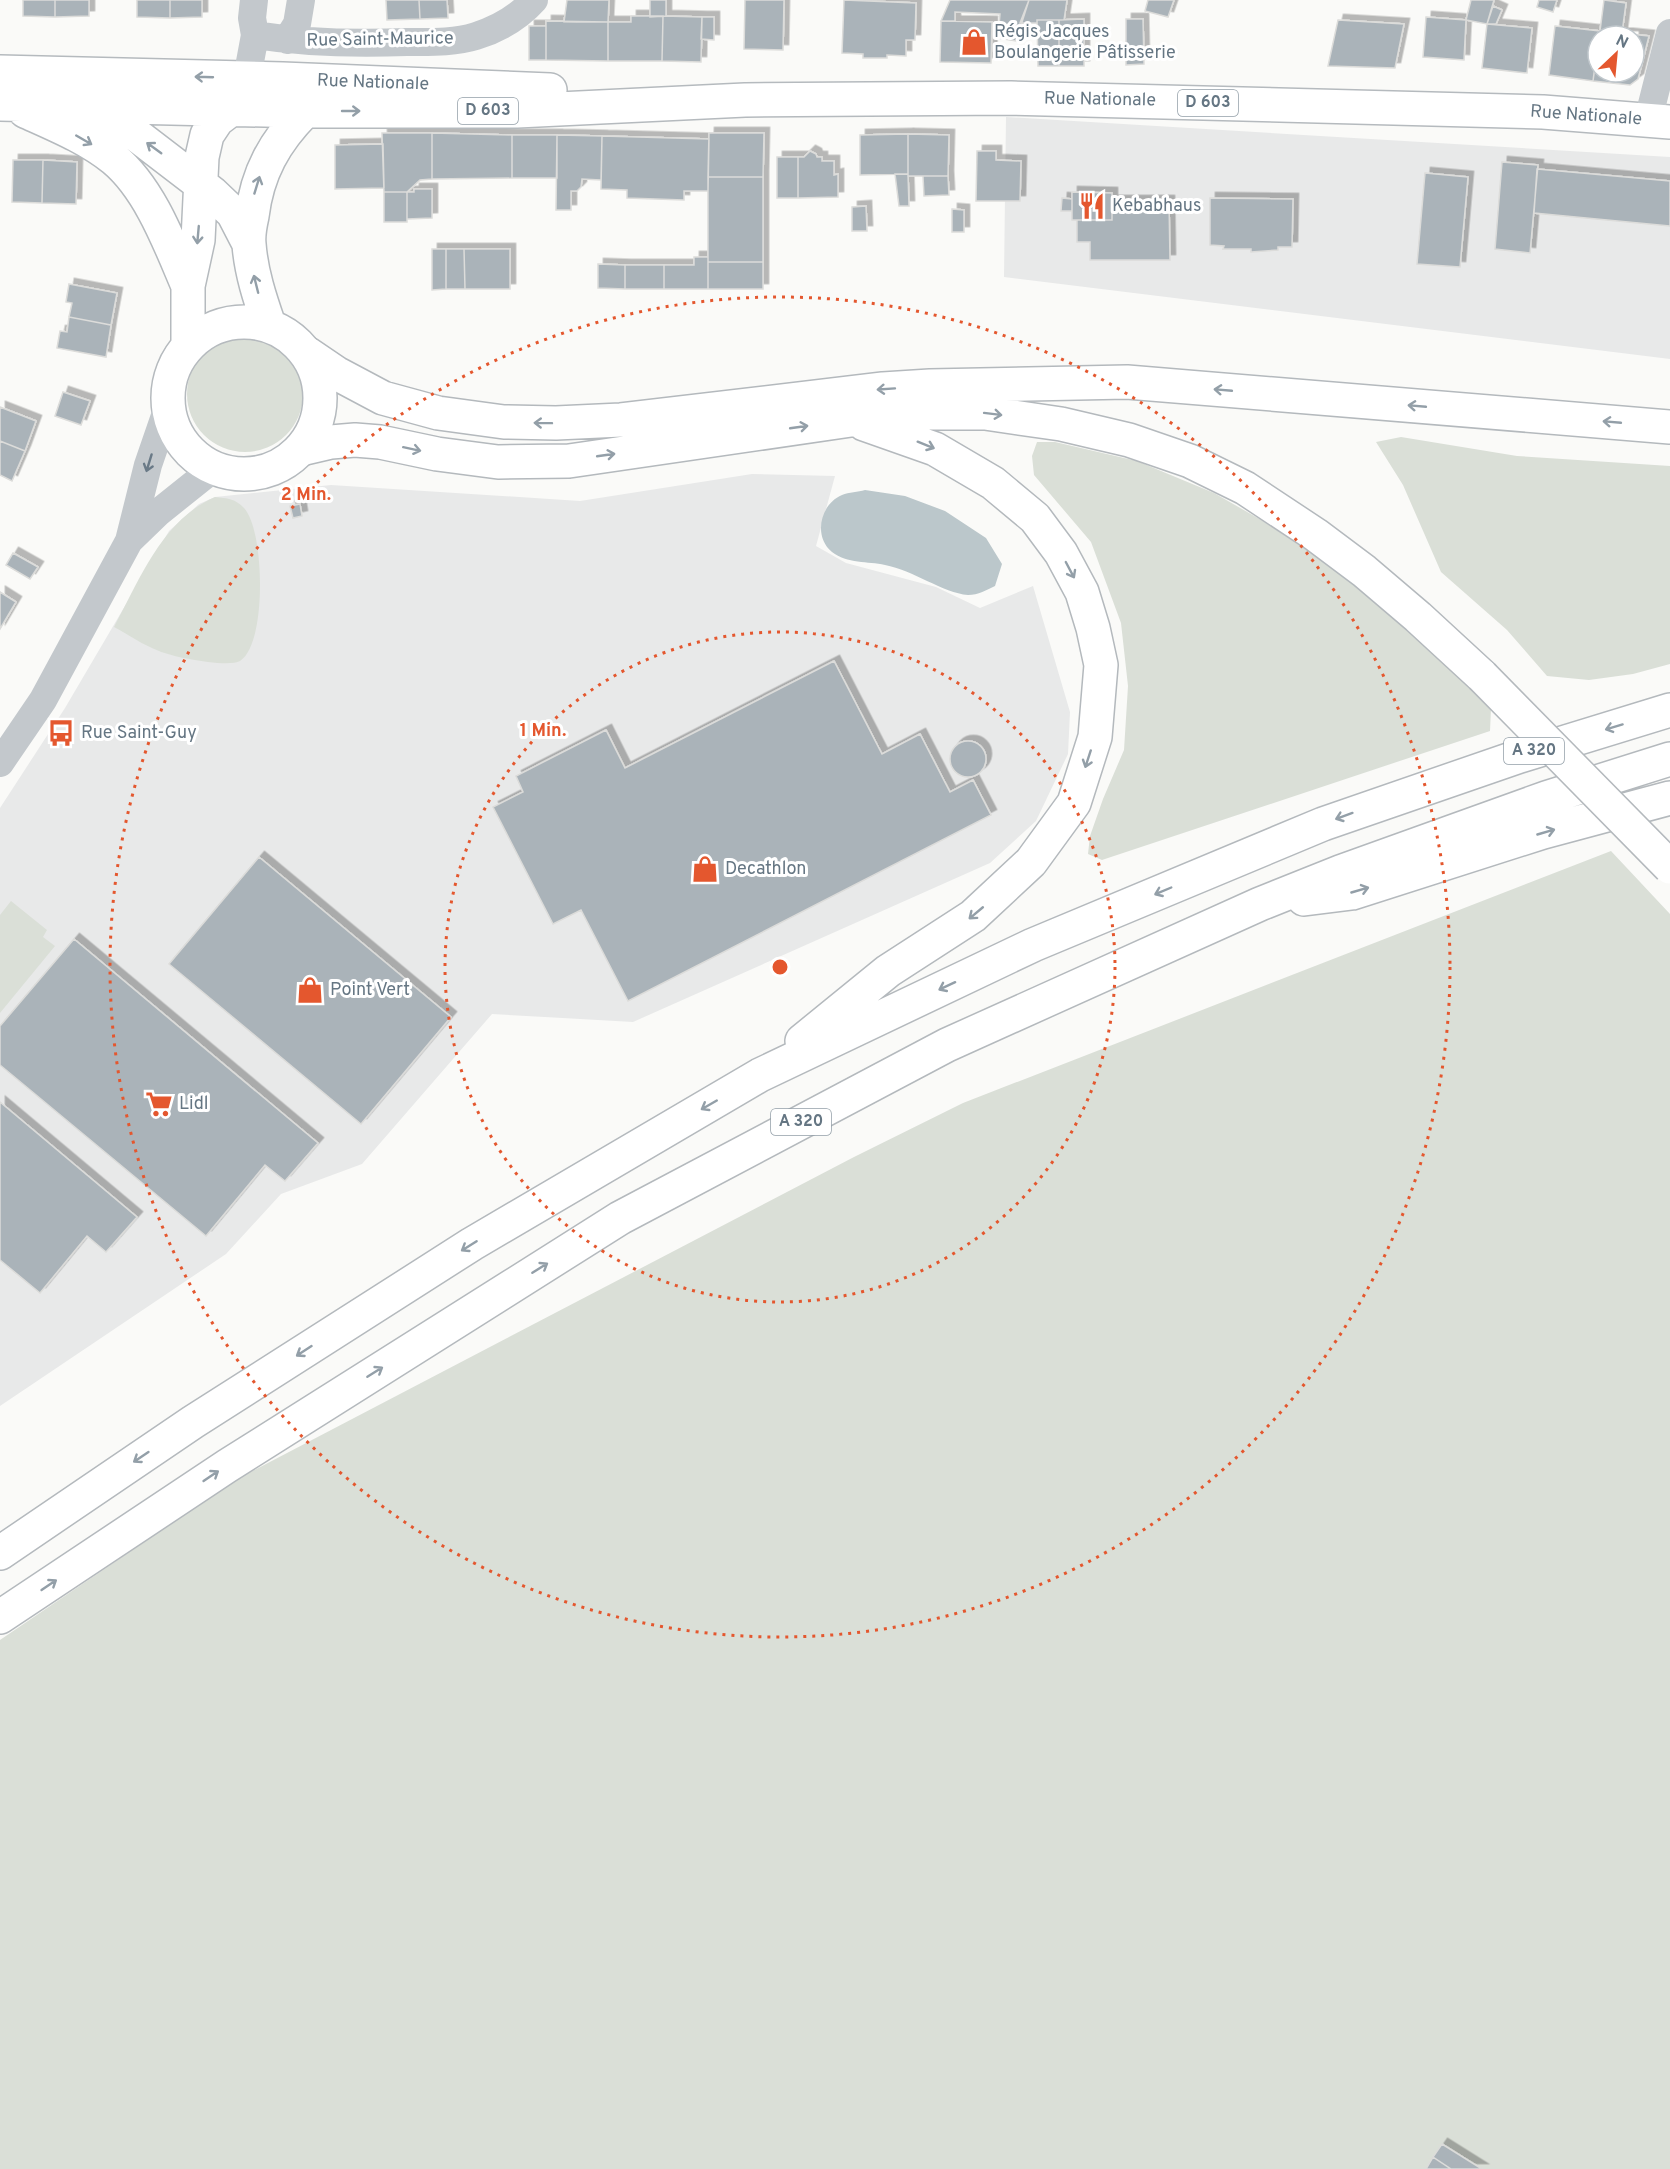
<svg xmlns="http://www.w3.org/2000/svg" width="1670" height="2169" font-family="Overpass,sans-serif">
  <style>
    .built { fill: #e8e9e9 }
    .green { fill: #dadfd7 }
    .water { fill: #bbc7cb }
    .building { fill: #aab3b9; stroke: #dcdcda; stroke-width: 1.5; filter: url(#shadow) }
    .lines { fill: none; stroke-linecap: round; stroke-linejoin: round }
    .major-casing { stroke: #b5babe; stroke-width: 36 }
    .highway-casing { stroke: #b4b9bd; stroke-width: 36 }
    .minor { stroke: #c3c8cc; stroke-width: 28 }
    .major { stroke: #fff; stroke-width: 33 }
    .highway { stroke: #fff; stroke-width: 33 }
    .highway-bridge-casing { stroke: #b4b9bd; stroke-width: 36; stroke-linecap: butt }
    .highway-bridge { stroke: #fff; stroke-width: 33 }
    .oneway { stroke: #939fa8 }
    .oneway2 { stroke: #6a7a87 }
    .ring { fill: none; stroke: #e4572e; stroke-width: 3; stroke-dasharray: 3 6 }
    .labels { text-anchor: middle; dominant-baseline: central; stroke-width: 6; stroke-linejoin: round; paint-order: stroke }
    .shield { fill: #fff; stroke: #939fa8; stroke-width: 1.5 }
    .shield-label { font-size: 16px; font-weight: bold; fill: #657683 }
    .poi-label { font-size: 18px; fill: #657683; stroke: #fff; text-anchor: start }
    .street-label { font-size: 18px; fill: #657683; stroke: #fff }
    .centre { fill: #e4572e; stroke: #fff; stroke-width: 3 }
    .ring-label { font-size: 18px; text-anchor: middle; font-weight: bold; fill: #e4572e; stroke: #fff; stroke-width: 6; stroke-linejoin: round; paint-order: stroke }
  </style>
  <defs>
    <filter id="shadow"><feDropShadow dx="5.5" dy="-5.5" stdDeviation="0" flood-color="#0004"/></filter>
  </defs>
  <rect width="100%" height="100%" fill="#fafaf8"/>
  <path class="built" d="M1006,117L1670,157V359L1004,277Z
    M752,474L835,476L816,546L846,563L936,587L980,608L1033,586L1070,712L1068,754L1036,821L990,863L633,1022L492,1014L362,1164L281,1194L226,1254L0,1406V808L65,708L169,531L199,504L215,497L331,485L580,501Z"/>
  <path class="green" d="M187 394a58 58 0 1 1 116 0a58 58 0 1 1-116 0Z
    M1401,437L1517,456L1670,466V664L1633,674L1589,680L1547,676L1507,630L1441,572L1403,485L1376,442Z
    M1037,442H1055L1137,461L1214,493L1263,521L1347,577L1437,652L1491,709L1490,731L1102,860L1088,854L1090,836L1103,799L1124,750L1128,686L1121,623L1091,542L1034,475L1032,456Z
    M215,497C227,498 236,499 244,508C265,530 267,645 240,661C228,668 172,657 159,651C143,645 129,635 114,627C140,579 162,520 215,497Z
    M1611,851L1670,914V2169H0V1640L237,1479L854,1157L963,1103Z
    M11,901L47,930L43,937L55,946L0,1013V915Z"/>
  <path class="water" d="M865,490L905,496L945,511L986,538L1002,564L995,586C987,590 978,595 968,595C943,593 913,570 885,565C868,561 847,564 832,552C813,537 820,504 842,495C849,492 858,492 865,490Z"/>
  <path class="building" d="M23,0H55V17L23,16Z
    M55,0H89V16L55,17Z
    M137,0H170V18L137,17Z
    M170,0H202V17L170,18Z
    M386,0H419L420,19L387,20Z
    M419,0H447L448,18L420,19Z
    M567,0H609L608,22H564Z
    M650,0H666V16L650,17Z
    M745,0H784L783,50L744,49Z
    M844,0L916,3L915,40H906V56L887,55V58H863V54L842,53Z
    M950,0H1029L1016,41L998,38L1000,14L955,12V21H941Z
    M1029,0H1067L1064,20H1037V23H1020Z
    M1148,0H1174L1168,17L1145,11Z
    M1471,0H1494L1487,24L1466,20Z
    M1539,0H1557L1553,12L1537,7Z
    M1604,0L1626,3L1622,33L1600,31Z
    M1493,6L1502,10L1496,24H1487Z
    M631,16H663L662,61H608V22H631Z
    M663,16L702,17L701,62L662,61Z
    M702,17H714V40L701,39Z
    M1426,17L1466,20L1464,60L1423,57Z
    M1084,19V66H1059V20Z
    M1126,19H1143L1144,64L1126,65Z
    M1037,20H1059V66H1038Z
    M1338,20L1404,24L1395,68L1328,66Z
    M546,21L608,22V61L546,60Z
    M941,21L992,22L991,63L940,62Z
    M1487,24L1532,28L1527,73L1482,68Z
    M529,26H546V60H529Z
    M1555,26L1600,31L1593,81L1549,75Z
    M1600,31L1649,36L1638,79L1630,85L1593,81L1598,43V72H1634V36H1599Z
    M382,133H432V179L420,180L407,192H384Z
    M432,133L512,135V178L432,179Z
    M709,133H764L763,177H708Z
    M908,134V174L860,175V135Z
    M908,134L949,135L948,176H908Z
    M512,135H557V178H512Z
    M557,135L602,136L601,180L582,179L581,187L577,191H571V210H556Z
    M602,136L709,139L708,191H684V200L627,198V190L601,189Z
    M383,144L384,188L335,189V145Z
    M810,151L816,154L817,157H822V161H834V175L838,174V197L798,198V157H804Z
    M977,151H996V160L1021,161L1020,201H976Z
    M777,157H798V198H777Z
    M13,160H43L42,203L12,202Z
    M43,160L77,162L76,204L42,203Z
    M1502,162L1538,165L1530,253L1495,249Z
    M1537,169L1670,181V226L1534,213Z
    M1425,173L1468,177L1460,267L1417,264Z
    M895,174H908L909,206H899Z
    M923,176H948L949,195L924,196Z
    M708,177H763V262H708Z
    M414,189H432V218L407,219V192H414Z
    M384,192H407V222H384Z
    M1072,192L1112,193V220H1072Z
    M1062,198L1072,199V211H1061Z
    M1210,198L1293,199L1292,247H1278V250L1251,252V249H1223L1224,246L1210,245Z
    M1112,201H1169L1170,260H1090V242H1077V220H1112Z
    M866,206L867,231H852V207Z
    M952,209L964,210V232H952Z
    M432,249H446V289L432,290Z
    M446,249H464L465,289H446Z
    M464,249H510V289H465Z
    M694,257H708V289H664V265H694Z
    M708,262H763V289H708Z
    M598,264L625,265V289L598,288Z
    M625,265H664V289H625Z
    M69,284L117,293L111,325L69,317L72,303L66,302Z
    M69,317L111,325L106,357L57,348L60,331L67,332Z
    M63,392L90,401L81,425L55,416Z
    M0,407L36,421L25,451L0,441Z
    M0,441L25,451L12,481L0,475Z
    M300,504L302,516L293,518L290,506Z
    M13,553L38,567L30,579L6,565Z
    M0,592L16,602L0,629Z
    M834,661L882,754L920,734L950,792L973,780L991,815L628,1001L581,910L553,924L493,807L523,792L516,776L606,730L625,768Z
    M950 759a18 18 0 1 1 36 0a18 18 0 1 1-36 0Z
    M259,857L451,1017L361,1124L169,964Z
    M74,939L318,1143L285,1181L265,1165L206,1236L0,1065V1026Z
    M0,1102L137,1217L106,1252L87,1236L40,1293L0,1260Z
    M1442,2144L1482,2169H1451L1433,2157Z
    M1433,2157L1451,2169H1426Z"/>
  <g class="lines">
    <defs>
      <path id="major" d="M0,72L283,79L550,90
        M0,104L305,111H517L745,100L1011,98L1543,112L1670,122
        M91,106L135,134L212,193L233,213L248,242
        M25,111C56,125 88,138 114,159C150,189 170,244 188,286
        M168 398a76 76 0 1 1 152 0a76 76 0 1 1-152 0Z
        M269,325C260,299 251,272 249,244C248,235 250,225 252,216C257,173 275,141 305,111
        M188,346V286L198,240L202,157L207,135L217,120L242,101"/>
      <path id="highway" d="M308,354L336,373L383,398L438,413L504,422L556,423L621,420L883,389L930,386L1127,382L1670,427
        M301,449L331,442L355,440L380,442L437,454L498,462L569,461L851,420L927,413H985L1061,424L1129,440L1190,461L1245,488L1316,535L1364,571L1418,617L1482,676
        M1304,899L1352,893L1543,832L1670,798
        M802,1041L888,971L973,916L1031,862L1074,803L1095,737L1101,665L1093,628L1082,592L1061,553L1035,518L993,483L935,449L864,424
        M0,1553L193,1422L472,1244L760,1075L1033,945L1323,824L1520,756L1670,710
        M0,1617L227,1466L620,1218L947,1045L1260,904L1340,872L1546,798L1670,759"/>
    </defs>
    <use href="#major" class="major-casing"/>
    <use href="#highway" class="highway-casing"/>
    <path class="minor" d="M255,35C306,43 355,44 407,42C430,42 454,43 476,36C498,29 518,18 534,0
      M287,40L297,24L301,0
      M247,78L255,35L252,18L254,0
      M1648,120L1670,33
      M129,541L159,512L214,468
      M0,763L43,700L129,541L148,465L168,407"/>
    <use href="#major" class="major"/>
    <use href="#highway" class="highway"/>
    <defs>
      <path id="highway-bridge" d="M1482,676L1670,867"/>
    </defs>
    <use href="#highway-bridge" class="highway-bridge-casing"/>
    <use href="#highway-bridge" class="highway-bridge"/>
  </g>
  <defs><path id="oneway-shaft" d="M-6 0H5M1.5-3L5.5 0L1.5 3" fill="none" stroke-width="1.6" stroke-linecap="round" stroke-linejoin="round" transform="scale(1.5)"/></defs>
  <g class="oneway">
    <use href="#oneway-shaft" transform="translate(204 77) rotate(-178)"/>
    <use href="#oneway-shaft" transform="translate(351 111)"/>
    <use href="#oneway-shaft" transform="translate(84 140) rotate(30)"/>
    <use href="#oneway-shaft" transform="translate(154 148) rotate(-144)"/>
    <use href="#oneway-shaft" transform="translate(257 185) rotate(-73)"/>
    <use href="#oneway-shaft" transform="translate(198 235) rotate(95)"/>
    <use href="#oneway-shaft" transform="translate(256 284) rotate(-104)"/>
    <use href="#oneway-shaft" transform="translate(886 389) rotate(176)"/>
    <use href="#oneway-shaft" transform="translate(1223 390) rotate(-175)"/>
    <use href="#oneway-shaft" transform="translate(1417 406) rotate(-175)"/>
    <use href="#oneway-shaft" transform="translate(993 414) rotate(7)"/>
    <use href="#oneway-shaft" transform="translate(1612 422) rotate(-175)"/>
    <use href="#oneway-shaft" transform="translate(543 423) rotate(-179)"/>
    <use href="#oneway-shaft" transform="translate(799 427) rotate(-8)"/>
    <use href="#oneway-shaft" transform="translate(926 445) rotate(22)"/>
    <use href="#oneway-shaft" transform="translate(412 449) rotate(12)"/>
    <use href="#oneway-shaft" transform="translate(606 455) rotate(-8)"/>
    <use href="#oneway-shaft" transform="translate(1070 570) rotate(62)"/>
    <use href="#oneway-shaft" transform="translate(1614 727) rotate(163)"/>
    <use href="#oneway-shaft" transform="translate(1088 759) rotate(108)"/>
    <use href="#oneway-shaft" transform="translate(1344 816) rotate(160)"/>
    <use href="#oneway-shaft" transform="translate(1546 832) rotate(-16)"/>
    <use href="#oneway-shaft" transform="translate(1360 890) rotate(-16)"/>
    <use href="#oneway-shaft" transform="translate(1163 891) rotate(157)"/>
    <use href="#oneway-shaft" transform="translate(976 913) rotate(140)"/>
    <use href="#oneway-shaft" transform="translate(947 986) rotate(155)"/>
    <use href="#oneway-shaft" transform="translate(709 1105) rotate(150)"/>
    <use href="#oneway-shaft" transform="translate(469 1246) rotate(148)"/>
    <use href="#oneway-shaft" transform="translate(540 1268) rotate(-32)"/>
    <use href="#oneway-shaft" transform="translate(304 1351) rotate(147)"/>
    <use href="#oneway-shaft" transform="translate(375 1372) rotate(-32)"/>
    <use href="#oneway-shaft" transform="translate(141 1457) rotate(146)"/>
    <use href="#oneway-shaft" transform="translate(211 1476) rotate(-34)"/>
    <use href="#oneway-shaft" transform="translate(49 1585) rotate(-34)"/>
  </g>
  <use class="oneway2" href="#oneway-shaft" transform="translate(149 463) rotate(107)"/>
  <g class="ring">
    <circle cx="780" cy="967" r="335"/>
    <circle cx="780" cy="967" r="670"/>
  </g>
  <defs>
    <symbol id="shop-bare" viewBox="-9 -9 18 18"><path d="M-5-2.5h2.3a2.7 3.5 0 0 1 5.4 0H5L5.5 6h-11ZM-1.5-2.5h3a1.5 2.3 0 0 0-3 0Z" fill="#e4572e" stroke="#fff" stroke-width="2.5" paint-order="stroke"/></symbol>
    <symbol id="restaurant-bare" viewBox="-9 -9 18 18"><path d="M-5-6h1v4h1v-4h1v4h1v-4h1v5L-1.5 .5V6h-2V.5L-5-1ZM5-6V6H3V1.5H1.5Q1.5-4 5-6Z" fill="#e4572e" stroke="#fff" stroke-width="2.5" paint-order="stroke"/></symbol>
    <symbol id="bus-bare" viewBox="-9 -9 18 18"><path d="M-5-6H5V4H4V6H2V4H-2V6H-4V4H-5ZM-3.5-4V0h7V-4ZM-3.5 1.2v1.5H-2V1.2ZM2 1.2v1.5H3.5V1.2Z" fill="#e4572e" stroke="#fff" stroke-width="2.5" paint-order="stroke"/></symbol>
    <symbol id="supermarket-bare" viewBox="-9 -9 18 18"><path d="M-6-5.5h2.5l.6 2H6L4.5 2H-2.5L-4.4-4H-6ZM-1.5 3.2a1.3 1.3 0 1 0 .1 0ZM3 3.2a1.3 1.3 0 1 0 .1 0Z" fill="#e4572e" stroke="#fff" stroke-width="2.5" paint-order="stroke"/></symbol>
  </defs>
  <g fill-rule="evenodd">
    <use href="#shop-bare" x="955" y="23" width="38" height="38"/>
    <use href="#restaurant-bare" x="1073" y="187" width="38" height="38"/>
    <use href="#bus-bare" x="42" y="714" width="38" height="38"/>
    <use href="#shop-bare" x="686" y="850" width="38" height="38"/>
    <use href="#shop-bare" x="291" y="971" width="38" height="38"/>
    <use href="#supermarket-bare" x="140" y="1085" width="38" height="38"/>
  </g>
  <g class="labels">
    <g class="shield">
      <rect x="1178" y="90" width="60" height="26" rx="4.5"/>
      <rect x="458" y="98" width="60" height="26" rx="4.5"/>
      <rect x="1504" y="738" width="60" height="26" rx="4.5"/>
      <rect x="771" y="1109" width="60" height="26" rx="4.5"/>
    </g>
    <g class="shield-label">
      <text x="1208" y="103">D 603</text>
      <text x="488" y="111">D 603</text>
      <text x="1534" y="751">A 320</text>
      <text x="801" y="1122">A 320</text>
    </g>
    <g class="poi-label">
      <text x="994" y="32">Régis Jacques<tspan x="994" dy="21">Boulangerie Pâtisserie</tspan></text>
      <text x="1112" y="206">Kebabhaus</text>
      <text x="81" y="733">Rue Saint-Guy</text>
      <text x="725" y="869">Decathlon</text>
      <text x="330" y="990">Point Vert</text>
      <text x="179" y="1104">Lidl</text>
    </g>
    <g class="street-label">
      <text transform="translate(380 40) rotate(-1)">Rue Saint-Maurice</text>
      <text transform="translate(373 83) rotate(2)">Rue Nationale</text>
      <text transform="translate(1100 100) rotate(1)">Rue Nationale</text>
      <text transform="translate(1586 116) rotate(4)">Rue Nationale</text>
    </g>
  </g>
  <circle cx="780" cy="967" r="9" class="centre"/>
  <g class="ring-label">
    <text x="306" y="500">2 Min.</text>
    <text x="543" y="736">1 Min.</text>
  </g>
  <g transform="translate(1616 54) rotate(26)"><circle r="28" fill="#ffffff" stroke="#c1c8cd" stroke-width="1.5"/>
  <path d="M0-4.5L10 22L0 15L-10 22Z" fill="#e4572e"/>
  <text y="-9" font-size="16" font-weight="bold" text-anchor="middle" fill="#657683">N</text>
  </g>
</svg>
